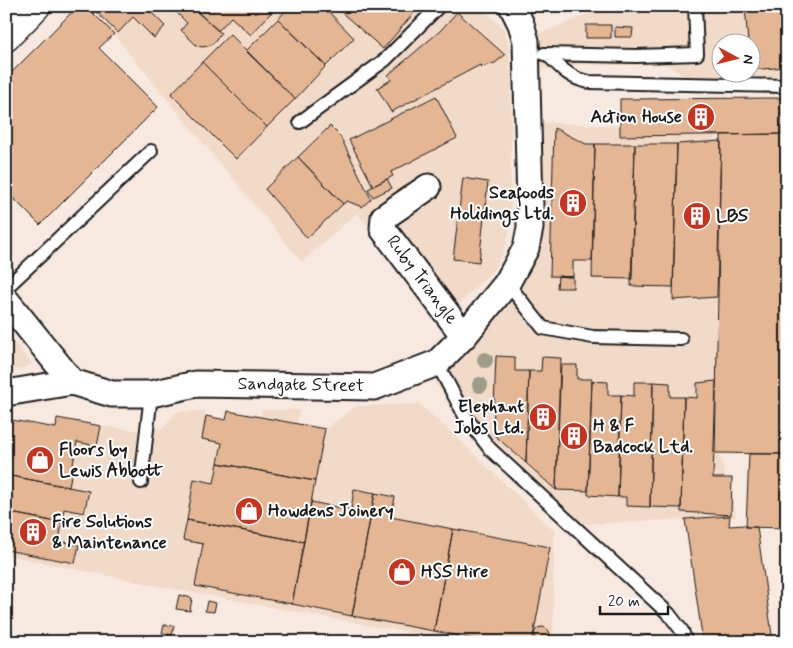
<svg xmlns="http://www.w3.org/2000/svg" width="793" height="648" font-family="Mynerve,sans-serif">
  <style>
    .built { fill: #f1dac8; fill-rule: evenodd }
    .building { fill: #e4b694; stroke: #1c1c1c }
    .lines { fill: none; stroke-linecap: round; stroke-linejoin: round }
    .lane-casing { stroke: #1c1c1c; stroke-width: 16 }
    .street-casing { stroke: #1c1c1c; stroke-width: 29 }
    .highway-casing { stroke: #1c1c1c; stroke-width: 31 }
    .lane { stroke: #fff; stroke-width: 12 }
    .street { stroke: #fff; stroke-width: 25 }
    .highway { stroke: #fff; stroke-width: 28 }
    .tree { fill: #9d9d8a }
    .labels { text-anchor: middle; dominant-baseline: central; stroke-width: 4; stroke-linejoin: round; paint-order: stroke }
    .poi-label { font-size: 18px; font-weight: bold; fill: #1c1c1c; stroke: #fff; text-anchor: start }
    .street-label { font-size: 18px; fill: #1c1c1c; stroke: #fff }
  </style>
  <rect width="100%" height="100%" fill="#f7e9df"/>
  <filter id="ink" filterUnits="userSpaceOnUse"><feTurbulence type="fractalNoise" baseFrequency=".02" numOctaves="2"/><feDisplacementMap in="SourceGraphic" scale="10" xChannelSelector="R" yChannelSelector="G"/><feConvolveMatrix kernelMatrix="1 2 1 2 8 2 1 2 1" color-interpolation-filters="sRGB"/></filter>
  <g filter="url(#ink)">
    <path class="built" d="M90,6H489L486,12L504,29L508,42L511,70V222L507,242L501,257L494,269L443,320L357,213L302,262Z
      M609,6H787V77L696,78L684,76L667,65H575L542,70L536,35ZM720,42H750V72H720Z
      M539,122L716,131L717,445L736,517L582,524L435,384L529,275Z
      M6,332L32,364L6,374Z
      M419,404L449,430L554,531L553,642H459L153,585L6,555V419L56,428L57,418L101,426L134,430L164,428L170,419L176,412L188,411H205L206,416L226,420L228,411L260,417L262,410H299L297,423L325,429L356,406Z"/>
    <path class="building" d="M78,6H86L114,34L99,48L158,107L40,225L6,191V78Z
      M102,6H145L165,26L154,38L133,17L118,33L96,12Z
      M170,6H191L221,33L214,43L208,46L202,47L196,45L181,30L187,23Z
      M199,6H277L251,35L231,17L218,31L195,10Z
      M290,6H323L354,38L326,66L278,19Z
      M344,6H420L383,49L340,11Z
      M759,6H787V67L750,70V42H748L745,7Z
      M457,12L505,55L495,63L482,67L480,65L391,112L377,88L391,80L388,75L440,31Z
      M278,19L326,66L295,99L246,51Z
      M586,25H611V38H586Z
      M615,27L633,28L632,37H615Z
      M230,34L295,99L267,127L202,62Z
      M202,62L267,127L236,159L171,94Z
      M436,96L457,138L391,172L393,176L373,186L349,140Z
      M781,98L782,134L620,136V99Z
      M330,126L340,136L371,199L362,207L347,201L343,204L298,157Z
      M554,128L586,144H595L592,261H573V277L550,276Z
      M782,134L787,135V454L715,453L721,135Z
      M721,141L717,297L673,300L677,144Z
      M595,144H635L632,279L592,278Z
      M635,144H677L673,287L631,286Z
      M298,157L343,204L307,238L265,189Z
      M463,178L488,182L479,262L453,259Z
      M387,179L392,188L373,197L368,189Z
      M558,276L573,277V288H557Z
      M496,356L515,357V371H529L526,463L493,434Z
      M542,357L561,358L556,490L526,463L529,371H541Z
      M560,365H577V379H592L588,491L556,490Z
      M592,381L608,382V395H621L618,497L588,495Z
      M716,381L713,478H732L731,515L681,512L684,397L697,398V383Z
      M634,382H653L650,507L626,506V497H618L621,395L634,396Z
      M653,382L670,383V397H684L681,508L650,507Z
      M228,411L325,429L315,481L218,463L222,443L202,439L206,416L226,420Z
      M57,418L101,426L97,446L77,442L69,487L6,475V419L56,428Z
      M749,454H787V528L746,527Z
      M218,463L315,481L304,542L187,520L194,479L214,483Z
      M6,475L89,491L84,513L64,509L62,523L6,512Z
      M354,489L375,493L352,616L292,604L311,502L351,510Z
      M375,493L395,497L391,517L453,529L434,631L352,616Z
      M6,512L62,523L59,541L79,545L75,563L6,550Z
      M730,516L729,526L745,525L746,527H757L773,642H703L685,519Z
      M187,520L304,542L292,604L195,586L203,544L183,540Z
      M453,529L550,547L532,642H490L434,631Z
      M179,595L192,598L190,611L176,609Z
      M207,601L216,603L214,612L205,611Z
      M164,625L174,626L172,635L162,633Z
      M534 635a8 8 0 1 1 16 0a8 8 0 1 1-16 0Z
      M645,635L656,637L655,642H644Z
      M39,637L69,642H39Z"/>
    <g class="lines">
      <defs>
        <path id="lane" d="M544,54L636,56L697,54L695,6
          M547,54C560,67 570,79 589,82L787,86
          M300,122L385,60L439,6
          M507,283L543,328L593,337L681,339
          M6,288L151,151
          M437,363L465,416L490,449L669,614L682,631L686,642
          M141,482L151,394"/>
        <path id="street" d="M428,187L384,217L383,229L464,336
          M6,300L72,382
          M6,393L72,382L112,394H151L196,384L374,387L437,363L464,336L507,283L526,248L530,228V207L526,41L521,24L512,6"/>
        <path id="highway" d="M6,37L36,6"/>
      </defs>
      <use href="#lane" class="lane-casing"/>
      <use href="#street" class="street-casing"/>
      <use href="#highway" class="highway-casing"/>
      <use href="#lane" class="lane"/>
      <use href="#street" class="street"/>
      <use href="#highway" class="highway"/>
    </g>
    <g class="tree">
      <circle cx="485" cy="360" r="8"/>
      <circle cx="480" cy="385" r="8"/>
    </g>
  </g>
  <defs>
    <symbol id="building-disc" viewBox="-11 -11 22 22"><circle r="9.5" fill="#c8321e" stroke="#fff"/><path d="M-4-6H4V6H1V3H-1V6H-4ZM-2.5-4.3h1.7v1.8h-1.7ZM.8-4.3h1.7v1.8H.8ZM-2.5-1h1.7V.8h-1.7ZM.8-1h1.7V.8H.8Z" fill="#fff"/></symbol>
    <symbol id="shop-disc" viewBox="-11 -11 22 22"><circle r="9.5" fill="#c8321e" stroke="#fff"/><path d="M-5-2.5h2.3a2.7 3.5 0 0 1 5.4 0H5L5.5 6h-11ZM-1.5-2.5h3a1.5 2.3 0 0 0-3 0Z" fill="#fff"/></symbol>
  </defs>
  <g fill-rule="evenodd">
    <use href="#building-disc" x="685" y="101" width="32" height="32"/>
    <use href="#building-disc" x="557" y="187" width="32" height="32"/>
    <use href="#building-disc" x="681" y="200" width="32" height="32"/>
    <use href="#building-disc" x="527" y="401" width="32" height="32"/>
    <use href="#building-disc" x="558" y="420" width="32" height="32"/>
    <use href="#shop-disc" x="24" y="444" width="32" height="32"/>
    <use href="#shop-disc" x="233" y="495" width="32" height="32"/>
    <use href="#building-disc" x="17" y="516" width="32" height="32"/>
    <use href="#shop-disc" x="386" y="556" width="32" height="32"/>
  </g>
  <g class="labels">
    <g class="poi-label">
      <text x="682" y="117" text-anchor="end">Action House</text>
      <text x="554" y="193" text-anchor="end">Seafoods<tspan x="554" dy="21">Holidings Ltd.</tspan></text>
      <text x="716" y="216">LBS</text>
      <text x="524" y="407" text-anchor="end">Elephant<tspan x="524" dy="21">Jobs Ltd.</tspan></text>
      <text x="593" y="426">H &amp; F<tspan x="593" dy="21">Badcock Ltd.</tspan></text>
      <text x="59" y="450">Floors by<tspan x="59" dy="21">Lewis Abbott</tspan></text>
      <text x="268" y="511">Howdens Joinery</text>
      <text x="52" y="522">Fire Solutions<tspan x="52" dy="21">&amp; Maintenance</tspan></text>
      <text x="421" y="572">HSS Hire</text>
    </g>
    <g class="street-label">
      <text transform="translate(422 280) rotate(53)">Ruby Triangle</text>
      <text transform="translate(301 385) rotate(1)">Sandgate Street</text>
    </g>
  </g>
  <rect width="793" height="648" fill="none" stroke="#fff" stroke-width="25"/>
  <rect x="12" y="12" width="768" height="623" fill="none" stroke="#1c1c1c" stroke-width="2" filter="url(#ink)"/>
  <g transform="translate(736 58) rotate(97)"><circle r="24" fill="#ffffff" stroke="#a4a4a4"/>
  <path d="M0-4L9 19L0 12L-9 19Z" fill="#c8321e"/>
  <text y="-8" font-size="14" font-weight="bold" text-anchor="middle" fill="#1c1c1c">N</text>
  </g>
  <path d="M600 606v8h68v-8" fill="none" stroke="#1c1c1c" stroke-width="2.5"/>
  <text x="608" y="606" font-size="15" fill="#1c1c1c" stroke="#ffffff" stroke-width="4" paint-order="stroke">20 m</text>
</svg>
